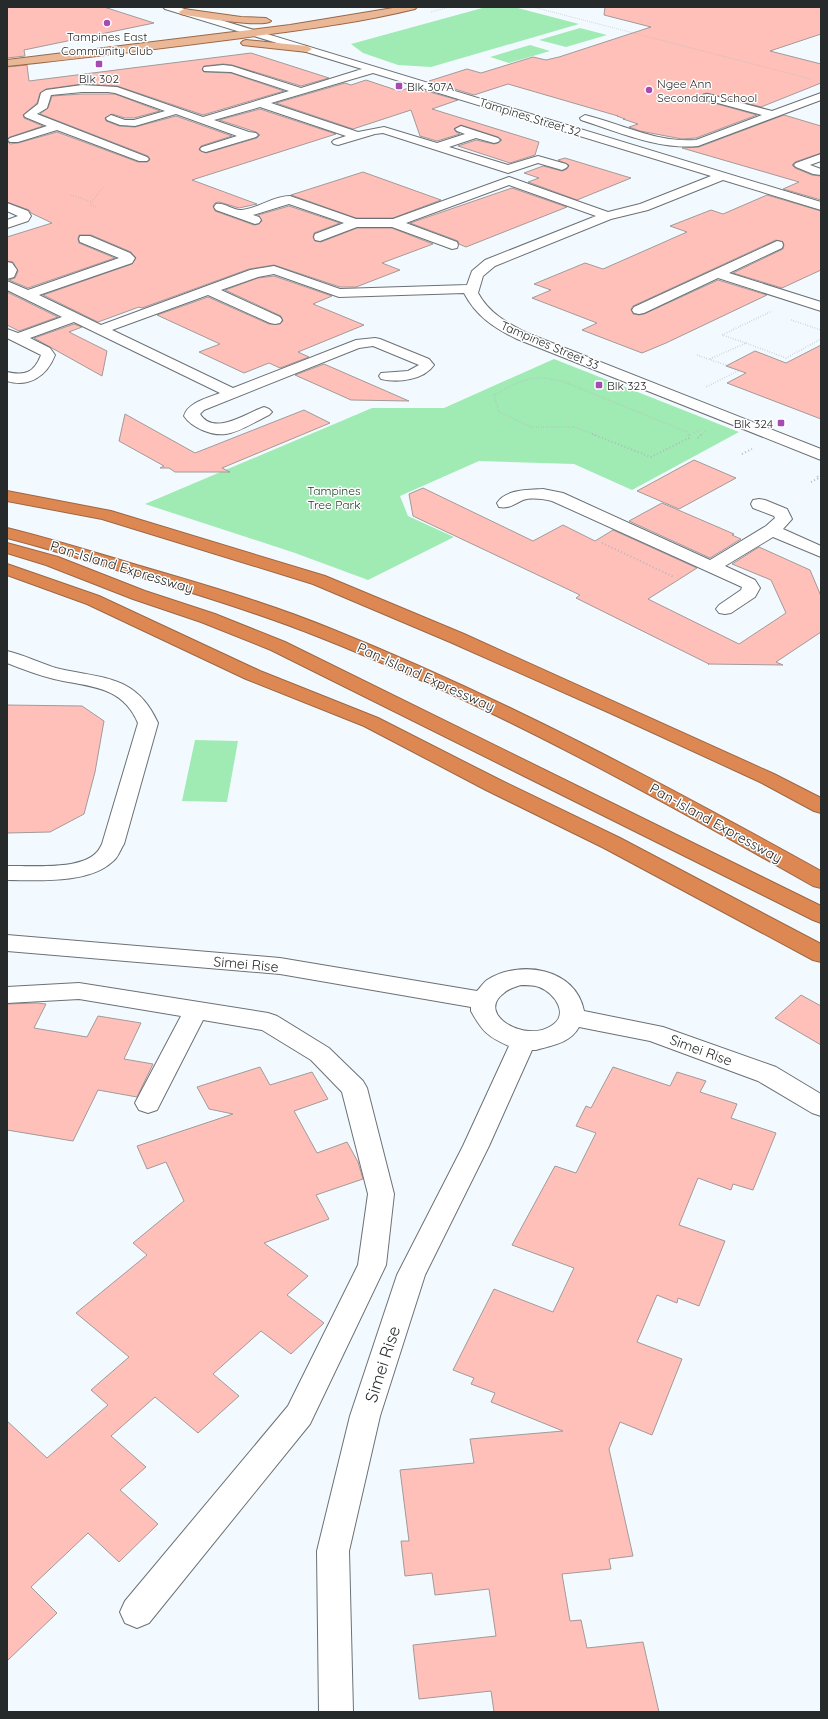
<svg xmlns="http://www.w3.org/2000/svg" width="828" height="1719" font-family="Quicksand,sans-serif">
  <style>
    .green { fill: #a0ebb3 }
    .building { fill: #ffc0b9; stroke: #a29a99 }
    .lines { fill: none; stroke-linecap: round; stroke-linejoin: round }
    .minor-casing { stroke: #6b7175; stroke-width: 2 }
    .major-casing { stroke: #9d6744; stroke-width: 2 }
    .highway-casing { stroke: #9d6744; stroke-width: 2 }
    .path-far2 { stroke: #b3b8bc; stroke-width: 1; stroke-dasharray: 0.5 1.5; stroke-linecap: butt }
    .path-far1 { stroke: #b3b8bc; stroke-width: 1.5; stroke-dasharray: 0.5 2; stroke-linecap: butt }
    .path { stroke: #b3b8bc; stroke-width: 2; stroke-dasharray: 1 2.5; stroke-linecap: butt }
    .minor { fill: #fff; fill-rule: evenodd }
    .major { fill: #ebb897; fill-rule: evenodd }
    .highway { fill: #dd8852; fill-rule: evenodd }
    .poi-dot { fill: #a64ab4; stroke: #fff; stroke-width: 1.5 }
    .labels { text-anchor: middle; dominant-baseline: central; stroke-width: 3; stroke-linejoin: round; paint-order: stroke }
    .far-poi-label { font-size: 12px; fill: #272a2b; stroke: #fff; text-anchor: start }
    .far-street-label { font-size: 12px; fill: #272a2b; stroke: #fff }
    .far-park-label { font-size: 12px; fill: #12361d; stroke: #fff }
    .street-label { font-size: 14px; fill: #272a2b; stroke: #fff }
    .near-street-label { font-size: 17px; fill: #272a2b; stroke: #fff }
  </style>
  <rect width="100%" height="100%" fill="#f3faff"/>
  <path class="green" d="M486,7H514L579,24L431,67L398,65L363,53L351,44Z
    M580,28L607,35L566,47L539,40Z
    M530,45L550,51L509,63L490,57Z
    M554,359L739,432L632,490L574,464L479,461L400,496L408,516L454,537L368,580L295,553L145,504L372,408H444Z
    M195,740L238,741L227,802L182,801Z"/>
  <path class="building" d="M7,7H104L154,23L24,50L25,56L7,58Z
    M605,7H821V34L770,51L821,64V83L761,107L707,93L703,94L701,96L703,100L757,115L696,138L682,139L640,131L629,127L638,124L623,119H625L617,116H618L508,84L474,95L429,81L467,69L481,73L533,57L546,60L559,57L651,27L604,15Z
    M251,53L329,78L301,86L232,65L223,64L204,66L202,70L204,72L231,73L284,91L203,115L117,86L82,84L46,89L40,93L37,103L23,115L24,118L43,126L10,137L7,139V67L27,65L29,81Z
    M366,80L399,91L412,87L458,100L432,109L539,142L535,155L510,163L458,146L476,140L494,144L498,143L502,140L498,137L461,125L454,129L456,132L460,134L437,141L420,136L411,110L353,129L276,103L345,83L351,85Z
    M82,94H115L160,111L134,118H125L112,114L105,118L106,121L119,126L135,127L176,116L232,136L201,146L199,150L206,153L257,138L260,135L256,132L219,120L260,109L336,134L192,180L257,204L239,208L219,202L215,203L213,206L215,211L254,225L259,224L262,221L258,215L289,206L340,223L314,233L313,237L315,241L321,242L357,228H392L433,244L382,263L400,270L356,287H340L274,265L249,269L142,308L139,307L98,322L43,295L132,264L136,258L131,252L91,235H79L78,239L79,243L115,258L28,288L9,280L15,278L18,271L13,262L7,261V237L52,223L31,213L29,210L7,202V141L10,144L18,143L57,132L138,162H147L150,160L148,156L40,114L48,108L52,96Z
    M784,115L821,126V153L795,162L792,165L795,168L812,175L821,176V200L783,189L799,182L682,148L699,147Z
    M565,158L631,178L577,200L528,182L539,178L524,173L543,166L562,171L567,169L569,165L558,160Z
    M363,172L441,200L393,218H356L291,195Z
    M512,188L567,207L466,247L459,244L458,241L410,223Z
    M767,195L821,211V270L782,288L733,273L783,249L784,245L783,242L776,240L633,306L631,309L633,314L639,315L644,314L718,280L767,295L666,343L642,353L582,330L597,323L532,298L551,290L534,284L585,263L603,269L687,232L670,226L711,210L723,214Z
    M274,276L332,296L313,304L364,325L298,352L309,357L280,368L269,363L244,373L199,352L220,344L157,315L208,297L269,324H280L283,321L281,316L225,290L258,278Z
    M7,292L58,317L19,331L7,325Z
    M74,324L82,327L69,332L107,351L102,376L34,338Z
    M821,345V419L727,383L746,373L726,366L755,351L786,363Z
    M324,364L409,401L351,400L295,375Z
    M304,410L330,423L222,468L230,472H175L169,468H160L164,466L119,441L125,414L195,453Z
    M694,460L736,478L679,509L637,491Z
    M423,488L533,541L563,525L595,541L613,530L697,568L648,599L739,644L786,613L771,580L732,564L759,547L810,570L821,596V632L776,662L783,665L708,664H709L576,598L580,595L413,516L409,494Z
    M662,503L734,534L732,535L741,539L710,558L629,521Z
    M7,705L82,706L104,721L95,772L84,814L50,832L7,833Z
    M801,995L821,1006V1045L775,1018Z
    M37,1003L46,1004L34,1028L87,1037L98,1016L141,1023L124,1059L153,1064L137,1097L98,1090L73,1141L7,1130V1004Z
    M260,1067L270,1085L312,1072L328,1099L294,1111L317,1153L347,1142L358,1162L363,1179L316,1195L329,1219L264,1243L308,1276L287,1295L324,1323L291,1354L261,1331L213,1374L239,1396L198,1433L155,1397L111,1436L146,1467L120,1490L158,1524L119,1562L88,1533L31,1587L57,1613L7,1661V1421L47,1458L108,1405L91,1390L129,1357L76,1313L147,1255L133,1243L184,1201L166,1162L147,1169L137,1146L233,1114L209,1109L197,1087Z
    M613,1067L670,1086L677,1072L706,1081L700,1092L737,1104L731,1118L776,1133L753,1190L733,1184L731,1190L698,1178L679,1225L725,1241L699,1306L678,1298L677,1303L657,1295L637,1342L682,1359L652,1435L620,1422L609,1449L633,1556L609,1559L611,1569L562,1574L570,1621L581,1620L587,1648L643,1642L659,1712H494L491,1691L419,1699L413,1645L496,1636L489,1589L435,1595L432,1573L405,1576L401,1541H409L400,1470L474,1463L470,1439L563,1431L491,1402L495,1393L471,1384L474,1378L453,1370L494,1289L553,1312L574,1268L512,1245L555,1166L576,1173L596,1133L576,1126L586,1106L591,1108Z"/>
  <g class="lines">
    <defs>
      <path id="minor" d="M163,7H178L821,202V210L723,180L648,210L611,219L495,266L483,276L478,293C489,313 507,323 527,333L821,449V460L517,339C494,328 476,316 464,293L339,297L274,274L258,277L221,290L280,317L282,320L280,323L275,324L270,323L208,295L112,330L233,388L356,340L375,338L380,339L429,359L434,365C424,380 398,383 381,379L379,376L381,373L408,371L419,365L373,346L359,348L204,410L200,414C213,435 242,416 259,409L264,407L269,409L272,412L269,415C256,421 240,432 226,434C212,436 192,428 184,416C188,402 208,398 220,393L74,322L30,338L50,348L55,355C47,376 29,388 7,381V372C25,376 34,373 41,355L7,338V329L18,333L62,317L7,290V281L28,290L119,258L80,242L79,239L80,236H90L130,253L135,258L132,263L39,295L101,325L250,270L274,266L340,289L467,285L472,271L485,260L596,216L509,185L406,223L457,242L458,245L457,248L452,249L392,227H357L320,241L315,240L314,237L315,234L344,223L289,204L253,215L259,217L261,220L259,223L255,224L216,210L214,207L216,204C225,202 233,211 242,210C259,208 273,196 290,196L356,219H393L509,177L608,212L640,204L711,176L373,73L271,103L358,132L384,127L437,143L465,134L457,131L455,129L461,126L498,138L500,140L498,142L494,143L476,138L449,147L508,165L538,156L566,164L568,166L566,168L562,170L538,163L508,173L383,133L375,134L338,145L334,144L332,142L334,140L346,136L260,107L214,120L249,132L256,133L258,135L256,137L206,152L202,151L200,149L202,147L237,136L176,114L135,126L120,125L107,120L106,118L111,115L125,120H134L165,111L115,93L108,92H82L51,95L47,108L37,114L147,157L149,159L147,161H139L57,130L18,142H10L8,140L10,138L47,126L25,117L24,115L38,104L41,93L46,90L82,85L117,87L203,117L289,91L231,72L204,71L203,69L204,67L223,65L232,66L301,88L362,69L165,9Z
        M821,93V100L698,146C658,150 619,132 581,120L580,118L585,115C622,124 657,143 696,140L762,115L703,99L702,97L703,95L707,94L772,111Z
        M821,154V161L810,165L821,169V175L813,174L796,167L794,165L796,163Z
        M7,203L28,211L31,216L28,221L7,228V220L18,216L7,211Z
        M777,241L782,242L783,245L782,248L729,273L821,302V311L718,278L644,313L639,314L634,313L632,310L634,307Z
        M7,262L12,263L17,270L14,277L7,279Z
        M543,489L563,493L710,560L766,526L775,518L774,516L753,508L751,504L753,500L759,499L765,500L787,509L792,519L783,529L821,546V557L773,537L725,566L755,580L760,588L755,597L731,613L725,614L719,613L716,609L719,605L741,590L742,587L552,501C543,499 532,497 523,500C514,504 509,509 499,507L497,503C506,489 528,490 543,489Z
        M7,651C24,655 40,663 56,668C102,679 136,674 158,723L124,844C120,850 118,858 112,862C88,884 38,880 7,880V866C31,865 80,871 97,852C99,850 101,846 102,844L138,723C122,685 89,687 54,679C38,675 22,669 7,663Z
        M7,935L280,958L477,991C480,988 483,983 487,980C520,959 576,968 584,1011L663,1027L776,1067L821,1094V1116L812,1113L758,1081L650,1041L579,1027C570,1043 553,1045 536,1050H532L489,1146L425,1275L380,1416L349,1551L353,1712H319L317,1551L350,1416L397,1275L463,1146L509,1046C488,1037 482,1031 471,1011V1007L280,974L7,951ZM521,985C526,985 533,985 539,987C555,993 570,1015 551,1026C525,1043 475,1014 504,993C508,989 515,987 521,985Z
        M79,983L268,1013L277,1016L329,1048L363,1081L367,1088L394,1194L386,1265L310,1424L149,1623L137,1628L125,1623L120,1612L125,1601L288,1406L358,1265L368,1194L342,1092L311,1060L262,1030L203,1020L157,1110L148,1113L139,1110L135,1103L181,1016L79,999L7,1003V987Z"/>
      <path id="major" d="M399,7H417L415,9C358,23 300,30 242,38C164,48 85,58 7,66V60L290,25Z
        M184,9L241,17L266,18L271,21C264,28 193,17 181,14L179,12Z
        M246,40L307,46L312,49L307,52L243,45L241,43L243,41Z"/>
      <path id="highway" d="M7,491L111,511L325,576L464,634L774,774L821,798V813L814,811L760,782L610,713L450,642L313,584L102,519L7,501Z
        M7,528C52,539 96,553 140,566C205,585 271,604 334,630C503,698 662,783 821,871V888L813,886C653,795 491,705 319,637C256,612 191,592 126,573C86,561 47,548 7,538Z
        M7,543L58,557L145,591L215,614L285,642L821,906V923L813,920L271,650L201,622L133,599L46,565L7,553Z
        M7,564L99,596L260,671L378,718L500,780L620,838L821,944V962L813,960L604,848L486,790L364,726L246,679L87,604L7,575Z"/>
    </defs>
    <use href="#minor" class="minor-casing"/>
    <use href="#major" class="major-casing"/>
    <use href="#highway" class="highway-casing"/>
    <path class="path-far2" d="M533,7L811,79
      M431,12L449,7
      M102,189L104,186"/>
    <path class="path-far1" d="M71,195L92,202
      M96,207L90,205L102,188
      M791,320L821,330
      M746,343L786,358L821,339
      M697,355L740,370L706,387
      M710,359L746,343L722,335L772,311
      M694,433L700,429
      M595,435L574,427H531L499,412L494,395C523,380 528,374 562,381L687,432L689,435
      M701,435L706,431"/>
    <path class="path" d="M592,434L651,457L689,438L690,436L689,434
      M698,438L702,434
      M742,454L752,449
      M811,482L819,478L816,475
      M602,543L674,577"/>
    <use href="#minor" class="minor"/>
    <use href="#major" class="major"/>
    <use href="#highway" class="highway"/>
  </g>
  <g class="poi-dot">
    <circle cx="107" cy="23" r="4"/>
    <rect x="95" y="60" width="8" height="8" rx="2"/>
    <rect x="395" y="82" width="8" height="8" rx="2"/>
    <circle cx="649" cy="90" r="4"/>
    <rect x="595" y="381" width="8" height="8" rx="2"/>
    <rect x="777" y="419" width="8" height="8" rx="2"/>
  </g>
  <g class="labels">
    <g class="far-poi-label">
      <text x="107" y="36" text-anchor="middle">Tampines East<tspan x="107" dy="14">Community Club</tspan></text>
      <text x="99" y="78" text-anchor="middle">Blk 302</text>
      <text x="657" y="83">Ngee Ann<tspan x="657" dy="14">Secondary School</tspan></text>
      <text x="407" y="86">Blk 307A</text>
      <text x="607" y="385">Blk 323</text>
      <text x="773" y="423" text-anchor="end">Blk 324</text>
    </g>
    <g class="far-street-label">
      <text transform="translate(530 117) rotate(17)">Tampines Street 32</text>
      <text transform="translate(550 345) rotate(23)">Tampines Street 33</text>
    </g>
    <g class="far-park-label">
      <text x="334" y="490">Tampines<tspan x="334" dy="14">Tree Park</tspan></text>
    </g>
    <g class="street-label">
      <text transform="translate(122 567) rotate(17)">Pan-Island Expressway</text>
      <text transform="translate(426 677) rotate(24)">Pan-Island Expressway</text>
      <text transform="translate(716 823) rotate(29)">Pan-Island Expressway</text>
      <text transform="translate(246 964) rotate(5)">Simei Rise</text>
      <text transform="translate(701 1050) rotate(20)">Simei Rise</text>
    </g>
    <g class="near-street-label">
      <text transform="translate(382 1364) rotate(-72)">Simei Rise</text>
    </g>
  </g>
  <rect width="828" height="1719" fill="none" stroke="#272a2b" stroke-width="16"/>
</svg>
